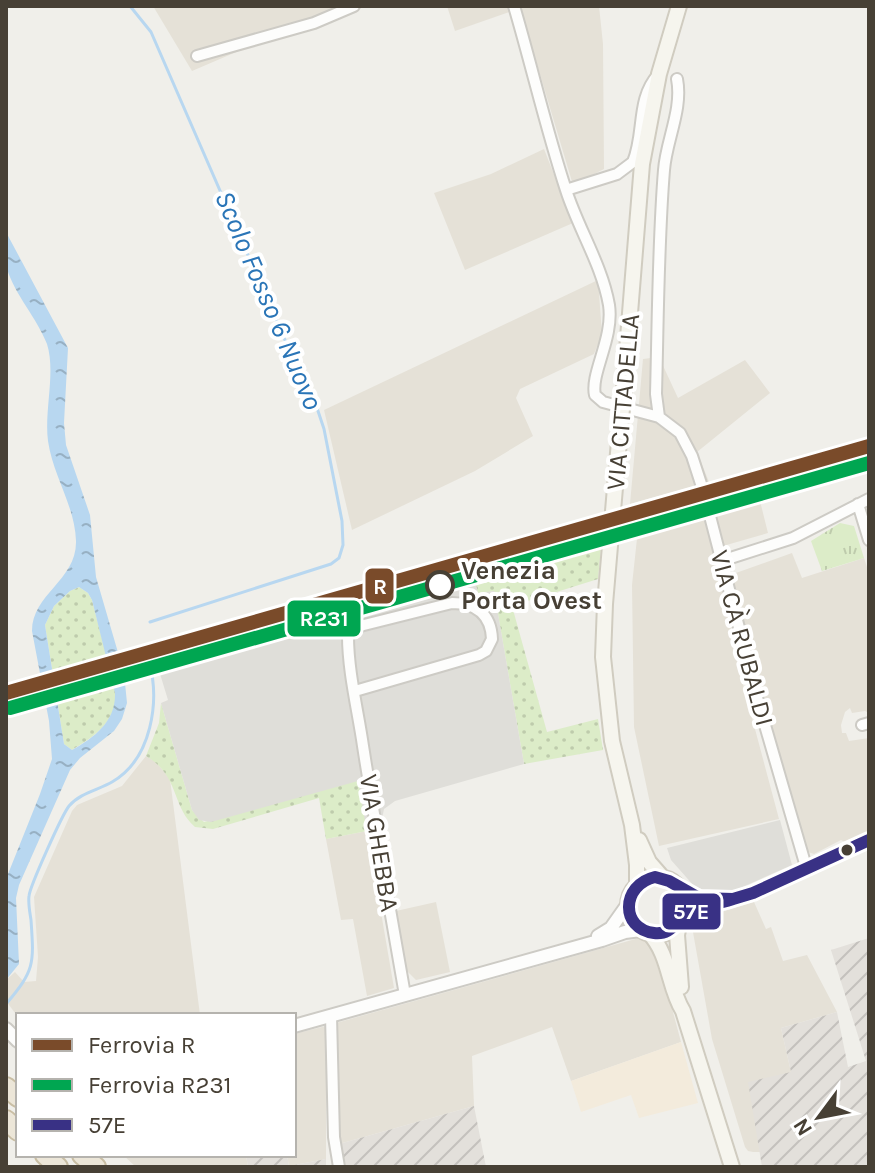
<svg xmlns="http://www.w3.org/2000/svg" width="875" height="1173" font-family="Karla,sans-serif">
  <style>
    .residential { fill: #e5e1d7 }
    .commercial { fill: #f3ebdc }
    .industrial { fill: url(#industrial-furrows) }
    .grass { fill: url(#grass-dots) }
    .park { fill: url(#park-tufts) }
    .parking { fill: #dfded9 }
    .water { fill: url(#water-ripples); fill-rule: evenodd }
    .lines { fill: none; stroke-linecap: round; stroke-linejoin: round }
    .stream { stroke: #b8d7f0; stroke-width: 3 }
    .minor-casing { stroke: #cdcbc5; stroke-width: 14 }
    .tertiary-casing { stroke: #cdcbc5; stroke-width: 16 }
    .secondary-casing { stroke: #d0ccc0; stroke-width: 18 }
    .motorway-casing { stroke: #c9bea4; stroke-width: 22 }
    .minor { stroke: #fdfdfc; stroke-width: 10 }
    .tertiary { stroke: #fdfdfc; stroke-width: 12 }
    .secondary { stroke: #f6f5ee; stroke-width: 14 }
    .motorway { stroke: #ece6d8; stroke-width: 18 }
    .secondary-bridge-casing { stroke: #d0ccc0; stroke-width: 18; stroke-linecap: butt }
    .secondary-bridge { stroke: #f6f5ee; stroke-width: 14 }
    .bus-1-casing { stroke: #fff; stroke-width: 18 }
    .bus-1 { stroke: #393185; stroke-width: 12 }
    .rail-1-casing { stroke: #fff; stroke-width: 20 }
    .rail-2-casing { stroke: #fff; stroke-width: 20 }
    .rail-1 { stroke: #7a4b2a; stroke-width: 14 }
    .rail-2 { stroke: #00a651; stroke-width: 14 }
    .stop-dot { fill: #fff; stroke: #474035; stroke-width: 4 }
    .bus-dot { fill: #474035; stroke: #fff; stroke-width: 3 }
    .labels { text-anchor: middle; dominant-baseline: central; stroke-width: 8; stroke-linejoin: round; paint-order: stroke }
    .street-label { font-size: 26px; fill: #474035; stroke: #fff }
    .stop-label { font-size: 26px; font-weight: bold; fill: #474035; stroke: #fff; text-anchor: start }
    .water-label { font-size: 28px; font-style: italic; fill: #2a75b7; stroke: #fff }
    .line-badge { stroke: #fff; stroke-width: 3 }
    .badge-label { font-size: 22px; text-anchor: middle; font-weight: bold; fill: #fff }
  </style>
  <defs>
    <pattern id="industrial-furrows" width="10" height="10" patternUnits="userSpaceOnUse" patternTransform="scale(2)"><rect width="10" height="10" fill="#e3e0db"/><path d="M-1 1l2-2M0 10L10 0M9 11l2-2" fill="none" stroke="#c4c1bd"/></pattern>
    <pattern id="grass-dots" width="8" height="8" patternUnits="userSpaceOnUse" patternTransform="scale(2)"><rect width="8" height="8" fill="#dcecc8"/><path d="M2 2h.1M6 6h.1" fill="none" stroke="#becbac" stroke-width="1.8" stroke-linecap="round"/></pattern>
    <pattern id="park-tufts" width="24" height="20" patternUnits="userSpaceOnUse" patternTransform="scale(2)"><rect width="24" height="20" fill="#dcecc8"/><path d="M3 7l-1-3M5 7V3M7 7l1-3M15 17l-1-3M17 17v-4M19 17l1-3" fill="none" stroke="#becbac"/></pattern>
    <pattern id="water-ripples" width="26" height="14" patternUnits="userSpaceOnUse" patternTransform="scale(2)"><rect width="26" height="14" fill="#b8d7f0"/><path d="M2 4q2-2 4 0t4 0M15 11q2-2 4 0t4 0" fill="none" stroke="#97b0c3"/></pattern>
  </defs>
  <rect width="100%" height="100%" fill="#f0efea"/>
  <path class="residential" d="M153,6H362L255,44L192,71Z
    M447,6H599L603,44L604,169L573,185L522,14L512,11L455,31Z
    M544,149L573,223L465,270L434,193L491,174Z
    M598,280L602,334L594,354L520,389L516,398L533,436L475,471L352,530L324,410Z
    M659,357L678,398L745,360L770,393L697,452L709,482L630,504L643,359Z
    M728,496L731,504L759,497L768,533L723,546L711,504Z
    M701,501L729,612L732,643L779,819L659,846L634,727L632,585L639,520Z
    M792,553L802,578L864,558L869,573V713L865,711L852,713L850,708L845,712L841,725L842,733H846L849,741L869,738V831L845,842L841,840L814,854L808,852L780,763L732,584L733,574Z
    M146,756L156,762L170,779L200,1015L18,1017L6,1001V980L15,972L24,982L36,981L38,957L34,897L72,811L77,805L122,786Z
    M367,831L394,988L367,996L353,919L341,920L326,839Z
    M436,902L450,972L416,980L407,971L396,911Z
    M754,902L766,929L771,927L783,961L807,955L837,1012L781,1028L791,1072L760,1152H753L748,1151L745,1147L712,1039L691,921Z
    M639,938L647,942L658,956L681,1042L571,1081L552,1027L472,1056L474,1106L339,1144L336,1023Z
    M326,1026V1159L289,1166L287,1155H294V1034Z
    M123,1155H246L248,1167H136Z"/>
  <path class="commercial" d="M681,1042L698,1103L639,1118L631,1095L581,1112L571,1081Z"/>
  <path class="industrial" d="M869,938V1167H762L748,1082L791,1072L781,1028L837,1012L848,1067L866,1061L831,950Z
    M474,1106L486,1167H344L339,1144Z
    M246,1155H287L289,1166L326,1159V1167H248Z"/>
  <path class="grass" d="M602,537L598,579L512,606L547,732L598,719L603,750L524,764L494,591L478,594L471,566Z
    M79,587L88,593L92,600L116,693C116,722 95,736 72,750L64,744L45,625L54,606L70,591Z
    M161,703L192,810L204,822L359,780L367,831L326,839L319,798L213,829L195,827C171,806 180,776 146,756L159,723Z"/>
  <path class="park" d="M840,523L854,526L864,558L822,571L811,541Z"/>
  <path class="parking" d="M471,566L478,593L494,591L524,764L395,801L384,809L382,819L365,821L358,781L211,822L199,820L192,810L161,703L168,700L157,664L164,662L163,655Z
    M780,820L792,865L729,893L706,891L694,886L671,860L667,848Z"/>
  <path class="water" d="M6,232L68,348L64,423L66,445L90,515L96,577L124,673L127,703L122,719L114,731L80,758L70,770L19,885L16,898L19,964L6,980V879L40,794L52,759L49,721L32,631C32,594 77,580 76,541C75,506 53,476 48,441C44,411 56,372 47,344C37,318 15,295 7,269C3,258 6,243 6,232ZM79,587L88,593L92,600L115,693C116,721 95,737 72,750L64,744L45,625L54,606L70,591Z"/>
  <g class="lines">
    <path class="stream" d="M130,6L151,32L295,363L313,396L324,429L342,521L343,545L339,558L331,564L150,622
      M6,1004C35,970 34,964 31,920C30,913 28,904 29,896C30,886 62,815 69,806C80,793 98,790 112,782C152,759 160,701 149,661"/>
    <defs>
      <path id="minor" d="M514,6C532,67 546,129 566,190C578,228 602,265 609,305C614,338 590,374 595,395L603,402L659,417L680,433L692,456L704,493L758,701L807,870
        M197,56L314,23L354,6
        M566,190L617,174L633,162C645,134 636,99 658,75
        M659,417L656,394C658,319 658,244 664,170C666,141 683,109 677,79
        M858,504L869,540
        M721,561L793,538L869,499
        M355,691L479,655L486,651L492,639C491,614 476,603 452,603L356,627L348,636C348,672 358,711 363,746C376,829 390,912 405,995
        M862,725L869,723
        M331,1016L334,1137L339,1167"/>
      <path id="tertiary" d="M682,890L700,899L718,900
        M685,914L753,893L869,840
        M598,936L611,928L628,904
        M294,1026L602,940L625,932L641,930
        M6,1029L18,1041"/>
      <path id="secondary" d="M623,400L642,164L659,74L679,6
        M621,418L605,604L603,657L612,741L632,825L637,865V885
        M639,840L649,862L663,878
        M628 906a29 29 0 1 1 58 0a29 29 0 1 1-58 0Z
        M679,925L677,935L681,987
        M649,933C670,955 668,987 683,1011L732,1167"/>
      <path id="motorway" d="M6,1087L18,1097
        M6,1120L18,1131
        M45,1155L58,1167
        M82,1155L96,1167"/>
    </defs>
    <use href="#minor" class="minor-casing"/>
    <use href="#tertiary" class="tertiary-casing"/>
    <use href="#secondary" class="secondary-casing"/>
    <use href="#motorway" class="motorway-casing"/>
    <use href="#minor" class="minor"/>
    <use href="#tertiary" class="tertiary"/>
    <use href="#secondary" class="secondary"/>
    <use href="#motorway" class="motorway"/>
    <defs>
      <path id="secondary-bridge" d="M621,418L623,400"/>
    </defs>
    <use href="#secondary-bridge" class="secondary-bridge-casing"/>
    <use href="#secondary-bridge" class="secondary-bridge"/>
    <defs>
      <path id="bus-1" d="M655,877L669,881L699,898L733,899C721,903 694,908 685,915C674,923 671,935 654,933C620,929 621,885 655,877Z
        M733,899L753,893L869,840"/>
    </defs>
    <use href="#bus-1" class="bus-1-casing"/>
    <use href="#bus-1" class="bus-1"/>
    <defs>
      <path id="rail-1" d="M6,693L869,446"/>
      <path id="rail-2" d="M10,708L869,463"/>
    </defs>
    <use href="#rail-1" class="rail-1-casing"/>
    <use href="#rail-2" class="rail-2-casing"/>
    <use href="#rail-1" class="rail-1"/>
    <use href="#rail-2" class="rail-2"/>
  </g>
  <circle class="stop-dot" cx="440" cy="585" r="13"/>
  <circle class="bus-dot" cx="847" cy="850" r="7"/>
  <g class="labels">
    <g class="street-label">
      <text transform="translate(623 402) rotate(-85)">VIA CITTADELLA</text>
      <text transform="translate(742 638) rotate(75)">VIA CÀ RUBALDI</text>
      <text transform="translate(379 843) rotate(81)">VIA GHEBBA</text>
    </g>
    <g class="stop-label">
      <text x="461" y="570">Venezia<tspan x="461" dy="30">Porta Ovest</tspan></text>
    </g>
    <g class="water-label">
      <text transform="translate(269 300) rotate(67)">Scolo Fosso 6 Nuovo</text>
    </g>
  </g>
  <g class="line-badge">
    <rect x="364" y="567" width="31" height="38" rx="8" fill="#7a4b2a"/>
    <rect x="286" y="599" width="76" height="39" rx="8" fill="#00a651"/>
    <rect x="661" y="892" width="61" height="39" rx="8" fill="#393185"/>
  </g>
  <g class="badge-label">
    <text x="380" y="594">R</text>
    <text x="324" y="626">R231</text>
    <text x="691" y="919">57E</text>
  </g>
  <rect width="875" height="1173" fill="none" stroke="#474035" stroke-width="16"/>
  <rect x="16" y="1013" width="280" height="144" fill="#ffffff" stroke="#b5b3ae" stroke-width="2"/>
  <rect x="32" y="1039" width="40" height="12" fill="#7a4b2a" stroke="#b5b3ae" stroke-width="2"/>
  <text x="88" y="1053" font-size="24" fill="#474035">Ferrovia R</text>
  <rect x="32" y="1079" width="40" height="12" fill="#00a651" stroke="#b5b3ae" stroke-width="2"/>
  <text x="88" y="1093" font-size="24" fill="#474035">Ferrovia R231</text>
  <rect x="32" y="1119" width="40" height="12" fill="#393185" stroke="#b5b3ae" stroke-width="2"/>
  <text x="88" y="1133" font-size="24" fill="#474035">57E</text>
  <g transform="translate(819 1117) rotate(238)" stroke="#ffffff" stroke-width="6" paint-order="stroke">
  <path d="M0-6L14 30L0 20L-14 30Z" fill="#474035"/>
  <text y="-12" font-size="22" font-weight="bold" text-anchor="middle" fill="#474035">N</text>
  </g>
</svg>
